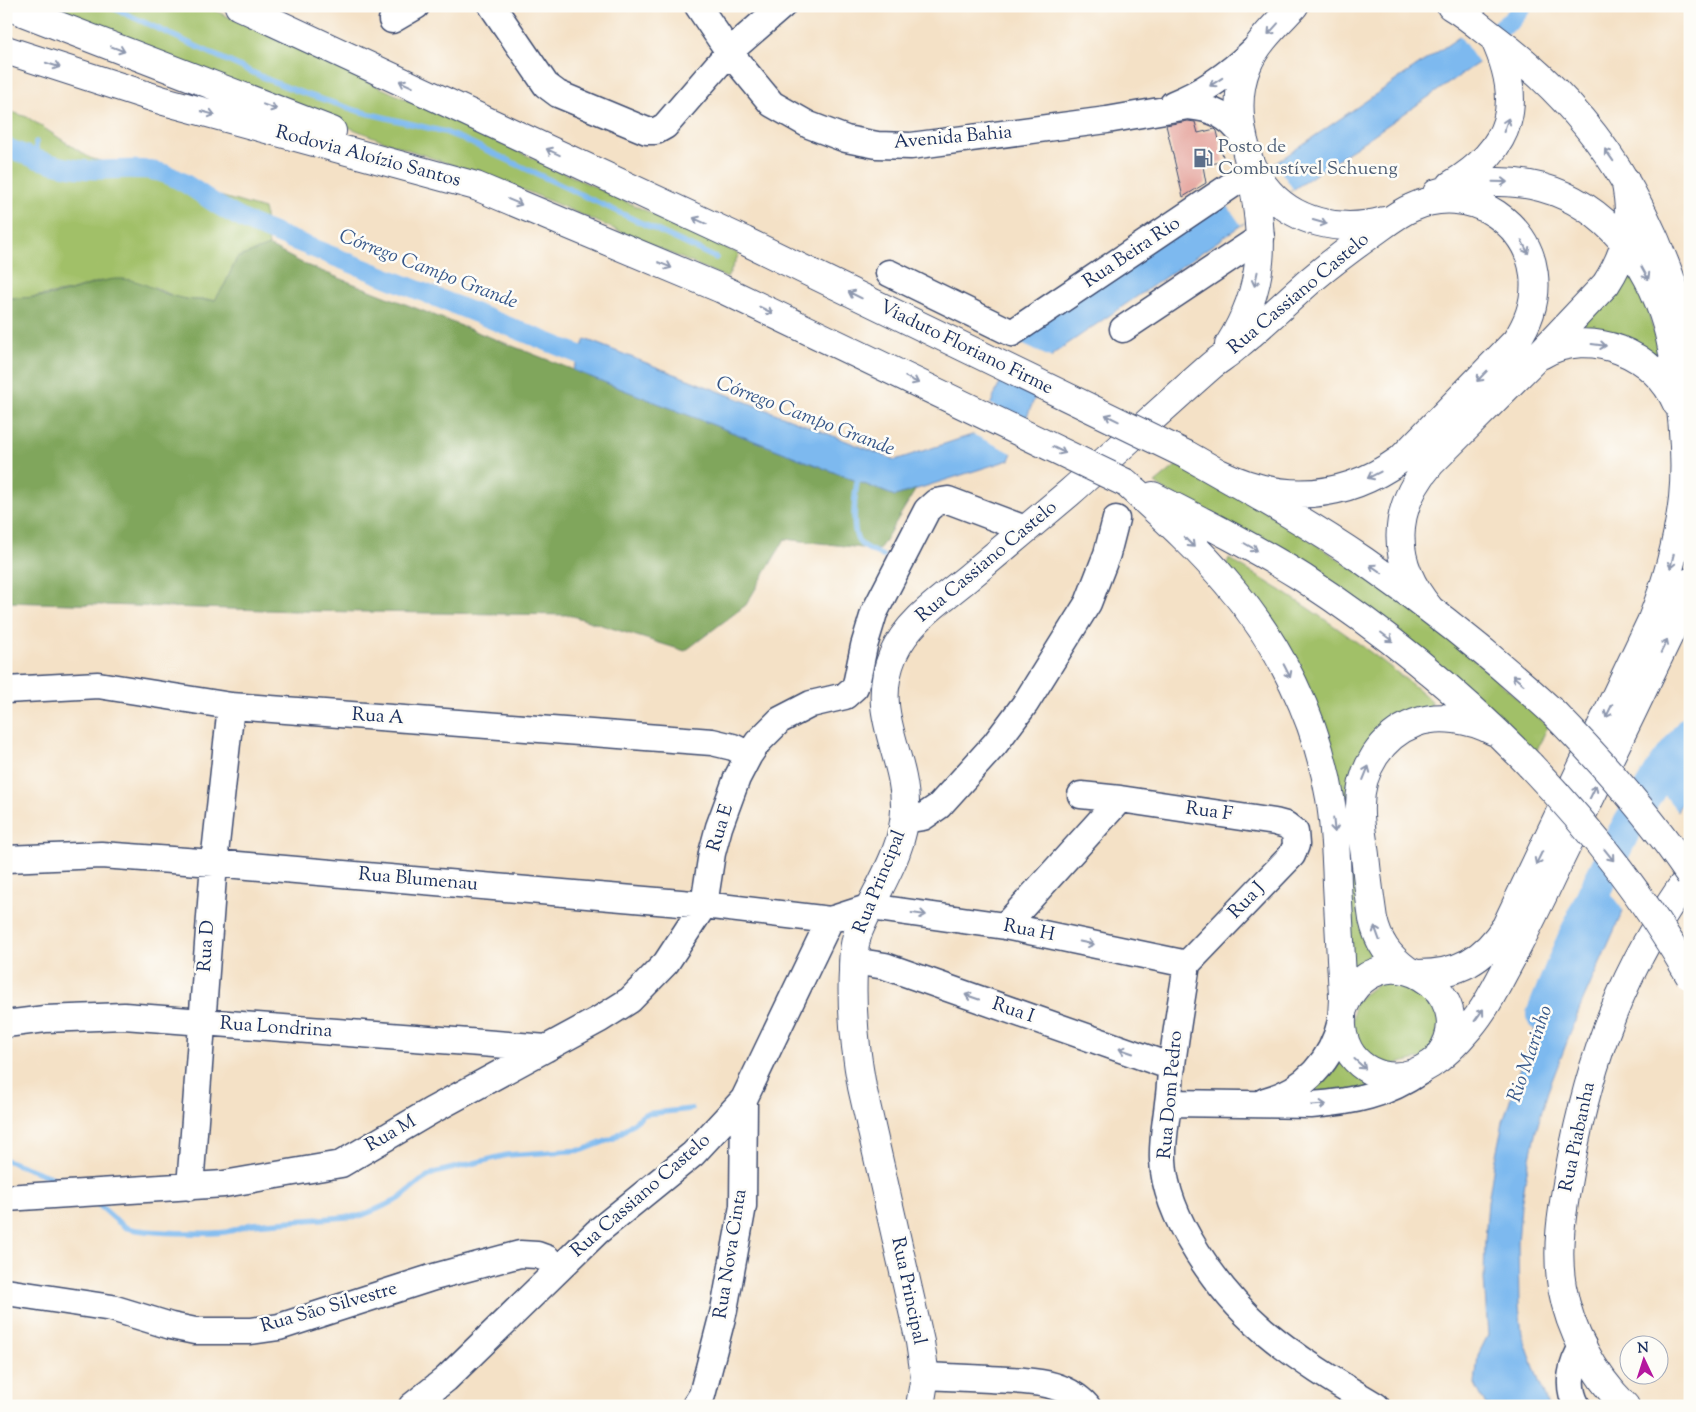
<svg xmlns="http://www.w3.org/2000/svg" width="1696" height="1412" font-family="'Sorts Mill Goudy',serif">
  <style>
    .green { fill: #a1c068; stroke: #5e7863 }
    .forest { fill: #80a65c; stroke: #4e6a5d }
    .water { fill: #7db9ef; stroke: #4c74a6 }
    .pier { fill: #f4e1c6 }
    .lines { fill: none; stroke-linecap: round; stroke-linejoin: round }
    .stream { stroke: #7db9ef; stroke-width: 5.5 }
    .canal { stroke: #7db9ef; stroke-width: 19 }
    .river { stroke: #7db9ef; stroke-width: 32 }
    .building { fill: #e7aca5 }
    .minor-casing { stroke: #3c4a6e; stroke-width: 29 }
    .major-casing { stroke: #3c4a6e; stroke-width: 30 }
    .minor { stroke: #fff; stroke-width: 26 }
    .major { stroke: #fff; stroke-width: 28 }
    .major-bridge-casing { stroke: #3c4a6e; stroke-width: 30; stroke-linecap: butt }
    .major-bridge { stroke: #fff; stroke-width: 28 }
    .oneway { stroke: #8d97ae }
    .labels { text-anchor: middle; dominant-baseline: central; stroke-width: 5; stroke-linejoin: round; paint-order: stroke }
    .street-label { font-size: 19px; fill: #1b2f5e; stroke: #fdfcf7 }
    .service-label { font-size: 19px; fill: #4e5e75; stroke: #fdfcf7; text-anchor: start }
    .water-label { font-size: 20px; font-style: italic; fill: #38588a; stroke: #fdfcf7 }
  </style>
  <rect width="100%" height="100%" fill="#fdfcf7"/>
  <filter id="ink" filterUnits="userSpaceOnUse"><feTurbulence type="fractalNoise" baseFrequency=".02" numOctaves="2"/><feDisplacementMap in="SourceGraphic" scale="10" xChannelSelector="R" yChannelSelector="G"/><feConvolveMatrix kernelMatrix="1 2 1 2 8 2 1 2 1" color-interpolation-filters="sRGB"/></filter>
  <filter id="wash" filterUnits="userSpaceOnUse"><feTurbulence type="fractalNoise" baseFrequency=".0096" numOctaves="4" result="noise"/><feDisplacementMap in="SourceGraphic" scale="20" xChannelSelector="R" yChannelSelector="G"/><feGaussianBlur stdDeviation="1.12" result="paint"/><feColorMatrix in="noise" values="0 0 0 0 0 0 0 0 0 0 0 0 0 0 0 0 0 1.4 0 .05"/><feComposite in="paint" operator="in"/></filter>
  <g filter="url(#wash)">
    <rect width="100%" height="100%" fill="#f4e1c6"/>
    <path class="green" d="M54,6H205L739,254L727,278L529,192L389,143L54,12Z
      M6,110L27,117L90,158L264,209L269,246L237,258L225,284L215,300H194L178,298L156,288L101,281L70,291L27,298H6Z
      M1625,273L1636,274L1647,307L1659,351L1654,354L1587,332L1584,323Z
      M1177,465L1251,502L1425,615L1548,726L1536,752L1155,483Z
      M1229,559C1301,601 1368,647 1432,701L1430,710L1374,739L1371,945L1376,961L1353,975L1339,794L1225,569Z
      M1385,978L1423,986L1442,1020L1428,1057L1381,1067L1352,1040L1354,1002Z
      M1336,1054L1368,1082V1091L1309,1100L1314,1082Z"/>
    <path class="forest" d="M269,246L306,265L895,496L916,489L879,550L785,539L746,605L685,651L569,615L296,611L6,602V298C28,298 50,297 71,291C88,286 104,278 123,279C143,280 158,293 177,297C190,301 203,300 215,300L225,284L237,258Z"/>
    <path class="water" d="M1503,7L1522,33L1053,354L1009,460L895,496L573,370L585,339L895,460L978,433L1019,339Z
      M1690,730V790L1672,819L1626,904L1582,1003L1548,1091L1536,1131L1527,1171L1521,1206L1518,1242L1519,1306L1522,1334L1548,1406H1486L1475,1384L1478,1355L1488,1335L1484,1279L1485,1240L1488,1202L1494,1164L1503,1122L1516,1081L1531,1040L1552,990L1596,890L1643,802Z"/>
    <path class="pier" d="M1501,6H1506L1524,34L1480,65L1459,35Z
      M1275,163L1293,189L1241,225L1223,199Z
      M1015,341L1054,359L1037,398L999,379Z
      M988,403L1027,422L1014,454L970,433L976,431Z
      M1653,781L1679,813L1653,857L1625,913L1599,878L1619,839Z"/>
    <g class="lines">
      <path class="stream" d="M109,6L269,80L297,91L358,111L445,132L467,141L716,258
        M36,160V142
        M859,474C855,488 850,532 860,543C865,549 876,552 883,556
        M6,1160L69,1184
        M95,1202C105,1209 114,1220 125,1227C136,1233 218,1235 230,1231C238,1229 243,1226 252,1224L360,1216L375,1210L399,1199L421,1181L434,1173L507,1155L583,1150L614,1138L645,1114L691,1109"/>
      <path class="canal" d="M1491,35L1512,20L1523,6
        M6,147C36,160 65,170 98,170C118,170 139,167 159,172C182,178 201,195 221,207C232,214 244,220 255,225L603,364"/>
      <path class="river" d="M1542,1015L1567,953L1594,892L1624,832L1661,771L1690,732"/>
    </g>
    <g id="blocks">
      <path class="building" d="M1188,121L1195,122L1198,133L1215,129L1217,131L1224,161L1203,166L1206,183L1183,197L1166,125Z"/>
    </g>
  </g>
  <g filter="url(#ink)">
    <use href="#blocks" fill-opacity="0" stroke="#3c4a6e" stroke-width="1"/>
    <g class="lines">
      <defs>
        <path id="minor" d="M492,6L546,85L558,94L647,131H656L665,126L729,52L782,6
          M698,6L729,52L772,104L809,125L846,139L877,145L911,146L1107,120L1188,106C1212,108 1229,116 1243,136
          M392,20L416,6
          M1173,104C1204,92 1229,74 1253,51
          M889,273L1012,333L1251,172
          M1123,329L1261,237
          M6,690L98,685L231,706L712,742L733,747L749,755
          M1081,795L1120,799L1275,822L1286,825L1295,832L1296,845L1292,855L1187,964
          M904,820L923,817L939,806L995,744L1025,704L1088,603L1107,554L1116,519
          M6,859L101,855L214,863L704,905L830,920L870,907L1005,926L1187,964
          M1005,926L1120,799
          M853,961L885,966L1172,1067
          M1187,964C1182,998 1176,1031 1172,1065C1170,1078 1170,1091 1168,1103C1166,1122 1162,1141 1163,1160C1165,1218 1219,1292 1263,1330C1297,1359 1337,1383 1376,1406
          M6,1024L45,1019L124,1016L547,1048
          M1265,1101C1305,1090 1332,1061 1341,1021
          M1168,1103L1311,1105C1353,1102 1386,1095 1421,1071
          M190,1187L214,863L231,706
          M6,1198L224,1184L341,1164L431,1111L600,1019L630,1000L666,963L704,905L712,853L719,827L737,778L749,755L758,742L780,720L811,704L845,696L855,687L857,680L864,646L874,613L927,510L936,502L948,500L1025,529
          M6,1292L112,1308L171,1326L195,1331H251L279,1327L434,1277L520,1254L537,1255L548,1259L556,1271
          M925,1376C946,1377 968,1378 990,1379C1024,1381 1062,1379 1087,1406
          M412,1406L446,1379L597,1232L693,1154L744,1099L830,920
          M695,1406L702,1395L724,1310L743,1206L744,1099
          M1577,1406C1566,1386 1571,1364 1583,1346"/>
        <path id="major" d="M7,6L332,131
          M239,6L745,241
          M1294,6C1277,24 1256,43 1247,66C1237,90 1238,116 1244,141C1246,148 1247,156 1250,163C1253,171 1259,179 1264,186C1292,223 1341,233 1384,221
          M1451,6C1468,16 1481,28 1497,40C1598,116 1653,209 1687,330
          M6,50L164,101L476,186L722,289
          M1451,185C1513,148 1524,102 1494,38
          M1229,345C1266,286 1265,238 1251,172
          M1541,355C1590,326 1656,354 1677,404
          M1187,455C1247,489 1307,522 1364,561C1430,607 1494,658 1554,713
          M1126,483C1161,515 1197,547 1227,583C1279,643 1317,719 1330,798C1335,826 1336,855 1337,884C1339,921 1341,958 1343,996C1343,1012 1339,1028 1346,1044C1352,1060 1366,1071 1382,1075C1417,1084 1448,1053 1469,1028C1487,1007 1498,983 1511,959C1525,932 1539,904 1552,876C1592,794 1632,713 1671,631L1690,582
          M1153,496C1204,522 1255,548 1303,578C1386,632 1461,694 1530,765
          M1430,609C1390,562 1391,509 1431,463L1536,358L1606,284C1628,250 1634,220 1625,180
          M1407,970C1388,956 1378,942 1373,919C1370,898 1367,877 1365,855C1363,839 1359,822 1360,806C1360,770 1381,736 1415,723C1439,714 1471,719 1493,731
          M1418,974C1459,974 1484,960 1506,926L1651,622C1667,582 1678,542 1683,498C1687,458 1683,418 1677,378C1674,361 1672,343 1667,326C1643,244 1583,179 1492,182C1473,183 1455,188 1437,193
          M1343,1009C1376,923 1487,993 1439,1056
          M920,1406L925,1376L920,1342L862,1087C855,1048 851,1011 853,971C853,958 854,942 859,930C875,891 904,853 905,810C907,754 868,714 893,655C908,621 941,600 969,577C1002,549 1036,521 1069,493C1117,451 1164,407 1212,365C1221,358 1231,352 1239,344C1264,324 1287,301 1311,280C1330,264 1350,249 1371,234C1384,225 1397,214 1411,208C1438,195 1471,197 1496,214C1541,245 1545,298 1516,341L1401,459C1344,500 1282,504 1219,473
          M1625,1406C1593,1374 1570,1331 1562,1287C1555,1246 1563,1207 1570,1167C1590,1057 1624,966 1690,875"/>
      </defs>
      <use href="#minor" class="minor-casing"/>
      <use href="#major" class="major-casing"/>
      <use href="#minor" class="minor"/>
      <use href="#major" class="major"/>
      <defs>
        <path id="major-bridge" d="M745,241L1187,455
          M722,289L1126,483
          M1554,713C1603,763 1650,816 1690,875
          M1530,765C1592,830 1646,899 1690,976"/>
      </defs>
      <use href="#major-bridge" class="major-bridge-casing"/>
      <use href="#major-bridge" class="major-bridge"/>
    </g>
    <defs><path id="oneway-shaft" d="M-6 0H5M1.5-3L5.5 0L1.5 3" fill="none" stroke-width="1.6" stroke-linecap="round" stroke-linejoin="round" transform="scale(1.25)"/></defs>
    <g class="oneway">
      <use href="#oneway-shaft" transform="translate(1273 29) rotate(132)"/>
      <use href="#oneway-shaft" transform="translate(118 49) rotate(21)"/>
      <use href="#oneway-shaft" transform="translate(53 65) rotate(18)"/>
      <use href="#oneway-shaft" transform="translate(1216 82) rotate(147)"/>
      <use href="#oneway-shaft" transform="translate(406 84) rotate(-155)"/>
      <use href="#oneway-shaft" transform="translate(270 107) rotate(21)"/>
      <use href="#oneway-shaft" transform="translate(208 113) rotate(15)"/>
      <use href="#oneway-shaft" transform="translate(1506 125) rotate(-71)"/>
      <use href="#oneway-shaft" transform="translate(553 152) rotate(-155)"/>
      <use href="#oneway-shaft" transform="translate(1609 155) rotate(-125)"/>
      <use href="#oneway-shaft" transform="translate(1500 182) rotate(1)"/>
      <use href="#oneway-shaft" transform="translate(515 202) rotate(23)"/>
      <use href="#oneway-shaft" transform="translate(700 221) rotate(-155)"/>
      <use href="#oneway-shaft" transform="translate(1320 222) rotate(16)"/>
      <use href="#oneway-shaft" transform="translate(1525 247) rotate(63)"/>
      <use href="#oneway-shaft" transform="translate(665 265) rotate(23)"/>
      <use href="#oneway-shaft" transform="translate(1645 273) rotate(61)"/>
      <use href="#oneway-shaft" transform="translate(1256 279) rotate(102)"/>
      <use href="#oneway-shaft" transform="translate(855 295) rotate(-154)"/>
      <use href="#oneway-shaft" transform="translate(766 310) rotate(26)"/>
      <use href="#oneway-shaft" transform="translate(1599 345) rotate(7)"/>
      <use href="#oneway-shaft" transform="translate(1482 376) rotate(134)"/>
      <use href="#oneway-shaft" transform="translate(912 380) rotate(26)"/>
      <use href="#oneway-shaft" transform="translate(1112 418) rotate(-154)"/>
      <use href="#oneway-shaft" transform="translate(1059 450) rotate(26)"/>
      <use href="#oneway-shaft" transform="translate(1374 475) rotate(153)"/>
      <use href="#oneway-shaft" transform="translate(1189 542) rotate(45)"/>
      <use href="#oneway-shaft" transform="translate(1251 547) rotate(30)"/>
      <use href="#oneway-shaft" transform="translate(1672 561) rotate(104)"/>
      <use href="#oneway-shaft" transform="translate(1376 569) rotate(-145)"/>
      <use href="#oneway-shaft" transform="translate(1387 637) rotate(37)"/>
      <use href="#oneway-shaft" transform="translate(1664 646) rotate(-64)"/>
      <use href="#oneway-shaft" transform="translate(1287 671) rotate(63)"/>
      <use href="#oneway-shaft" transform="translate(1518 680) rotate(-139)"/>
      <use href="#oneway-shaft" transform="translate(1609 711) rotate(116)"/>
      <use href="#oneway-shaft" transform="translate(1366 773) rotate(-68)"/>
      <use href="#oneway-shaft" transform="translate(1593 792) rotate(-64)"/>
      <use href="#oneway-shaft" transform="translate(1334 825) rotate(84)"/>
      <use href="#oneway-shaft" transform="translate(1609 855) rotate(51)"/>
      <use href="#oneway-shaft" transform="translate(1539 858) rotate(116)"/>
      <use href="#oneway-shaft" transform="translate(919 914) rotate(8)"/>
      <use href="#oneway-shaft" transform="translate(1377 933) rotate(-110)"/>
      <use href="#oneway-shaft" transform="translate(1087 943) rotate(12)"/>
      <use href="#oneway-shaft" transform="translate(972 997) rotate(-161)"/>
      <use href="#oneway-shaft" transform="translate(1479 1015) rotate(-54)"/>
      <use href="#oneway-shaft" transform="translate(1126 1051) rotate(-161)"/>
      <use href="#oneway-shaft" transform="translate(1360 1064) rotate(42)"/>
      <use href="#oneway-shaft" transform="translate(1319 1105) rotate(-4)"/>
    </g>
  </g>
  <defs>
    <symbol id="fuel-bare" viewBox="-9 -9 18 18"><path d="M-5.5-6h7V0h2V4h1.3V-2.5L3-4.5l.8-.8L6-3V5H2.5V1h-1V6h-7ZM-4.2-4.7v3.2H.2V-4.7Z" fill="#5c6f8a" stroke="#fdfcf7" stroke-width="2.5" paint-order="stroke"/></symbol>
  </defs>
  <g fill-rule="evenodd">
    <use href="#fuel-bare" x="1189" y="144" width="28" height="28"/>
  </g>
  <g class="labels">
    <g class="street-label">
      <text transform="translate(953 138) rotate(-5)">Avenida Bahia</text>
      <text transform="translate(368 157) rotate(15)">Rodovia Aloízio Santos</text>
      <text transform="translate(1132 253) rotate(-34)">Rua Beira Rio</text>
      <text transform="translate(1299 294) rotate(-40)">Rua Cassiano Castelo</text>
      <text transform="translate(966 348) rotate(26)">Viaduto Floriano Firme</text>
      <text transform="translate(987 562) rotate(-40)">Rua Cassiano Castelo</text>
      <text transform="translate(378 717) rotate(4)">Rua A</text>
      <text transform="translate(1209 812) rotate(8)">Rua F</text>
      <text transform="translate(721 828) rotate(-73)">Rua E</text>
      <text transform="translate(418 880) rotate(5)">Rua Blumenau</text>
      <text transform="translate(880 882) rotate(-68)">Rua Principal</text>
      <text transform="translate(1247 901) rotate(-46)">Rua J</text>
      <text transform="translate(1029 931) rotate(11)">Rua H</text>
      <text transform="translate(207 946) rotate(-86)">Rua D</text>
      <text transform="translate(1013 1011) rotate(19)">Rua I</text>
      <text transform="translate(276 1028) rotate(4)">Rua Londrina</text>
      <text transform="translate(1171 1095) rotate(-85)">Rua Dom Pedro</text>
      <text transform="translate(391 1134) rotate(-30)">Rua M</text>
      <text transform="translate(1578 1137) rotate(-78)">Rua Piabanha</text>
      <text transform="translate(641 1196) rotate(-41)">Rua Cassiano Castelo</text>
      <text transform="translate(731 1254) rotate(-81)">Rua Nova Cinta</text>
      <text transform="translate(908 1291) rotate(78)">Rua Principal</text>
      <text transform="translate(329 1308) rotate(-16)">Rua São Silvestre</text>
    </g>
    <g class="service-label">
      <text x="1218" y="147">Posto de<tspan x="1218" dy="22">Combustível Schueng</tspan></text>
    </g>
    <g class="water-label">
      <text transform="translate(428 270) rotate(21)">Córrego Campo Grande</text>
      <text transform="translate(805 417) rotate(21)">Córrego Campo Grande</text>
      <text transform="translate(1531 1054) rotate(-71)">Rio Marinho</text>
    </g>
  </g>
  <rect width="1696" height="1412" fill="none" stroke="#fdfcf7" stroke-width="25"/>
  <g transform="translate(1644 1360) rotate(356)"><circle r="24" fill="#fdfcf7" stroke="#a3aaba"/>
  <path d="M0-4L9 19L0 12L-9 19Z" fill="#b5179e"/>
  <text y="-8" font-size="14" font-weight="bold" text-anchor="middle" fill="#1b2f5e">N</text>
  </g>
</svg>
